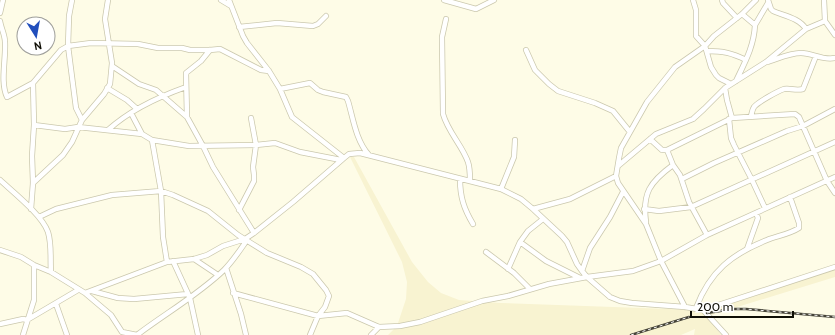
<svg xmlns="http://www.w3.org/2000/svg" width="835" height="335" font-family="Cabin,sans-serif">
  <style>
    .built { fill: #f8f3d1 }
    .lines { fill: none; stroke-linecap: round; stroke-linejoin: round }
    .minor-casing { stroke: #cbc8ae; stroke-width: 6 }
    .minor { stroke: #fff; stroke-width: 4.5 }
    .rail-casing { stroke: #454338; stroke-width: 2.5 }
    .rail { stroke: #fff; stroke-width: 1; stroke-dasharray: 3; stroke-linecap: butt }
  </style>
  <rect width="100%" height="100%" fill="#fefce7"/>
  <path class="built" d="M350,157H354L412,262L428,282L441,293L459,300L501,303L698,310L835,268V277L708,316L721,335H694L695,329L681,335H388L397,326L406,299L407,282L402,262Z"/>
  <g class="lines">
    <defs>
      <path id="minor" d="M72,0L69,16L68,46L76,108L82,120
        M221,0L231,6
        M229,0L243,36L247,43L269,71L280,89L292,117L344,158
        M444,0L476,9L494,0
        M693,0L696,10V36L705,46L711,67L716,75L719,78L731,84
        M722,0L723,3L737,18
        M768,0L771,9L773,11C785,16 799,18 806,29
        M824,0L825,21L835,35
        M0,13L3,0
        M446,19L442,37L443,114C448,132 462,145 468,162C470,168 470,174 470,181
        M0,21C1,28 5,35 5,42C6,60 0,82 7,97L33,83L61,50L68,46L91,43L138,44L158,48H182L190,50H210L220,49L261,70L269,71
        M755,25L768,3
        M239,27L277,23L313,26L318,24L326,16
        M526,50L535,70L549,84L558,91L595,103L613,111L630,132
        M707,51C723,51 732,53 746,60
        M767,62C777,59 790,53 801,53C813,53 823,61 835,58
        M112,66L139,84L156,90L187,117L203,146L213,167L254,233
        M736,81C745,62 754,46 755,25L742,14
        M107,88L127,100L137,109
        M725,88L727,100L732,118
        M280,89L310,83L318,90L323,92L346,97L348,101C353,118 356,141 369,155
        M131,113L142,134L152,140L189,146L256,145L275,143L300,152L341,160
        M751,116C752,113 752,110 754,107C758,102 778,91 784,89C791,88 796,91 803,89L816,56
        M187,117L186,73L201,61L210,50
        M729,119L731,138L734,145L752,180L765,208
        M34,125L65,129L78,127L142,134
        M108,130C130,110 158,97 186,87
        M650,139L662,150H667L673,165L680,175L689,202L707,235
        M152,140L161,191L163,237L167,262
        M667,150L732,118L795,114L799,117L827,181L835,193
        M618,166L656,134L693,119L704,109L725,88L766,62L806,29L825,21
        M460,179C460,197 464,209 473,224
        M682,179L714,163L787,131L803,126L835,109
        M0,180C14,193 42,215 48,232C52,245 50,260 51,272
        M33,183L63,155L72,142L82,120L104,94L110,84L112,63L105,19L108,0
        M501,189L514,157L515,140
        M31,209L33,183L32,156L34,125L33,83
        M533,209L570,199L616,176
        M644,209L659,211L691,207L835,142
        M239,210L254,181V175L253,167L256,145L251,118
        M39,217L56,209L112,195L161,191L173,195L208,211L238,235L267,253L301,267L313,274L326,290L329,296L325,307L318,316L310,335
        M646,222C642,193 650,182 673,165
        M520,242L546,261L580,278
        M747,249L758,218L756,213
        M0,250L21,257L34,265L51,272L85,293L167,262L194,259L207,255L223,246L245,239L254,233L293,202L344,158L349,154L360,153L501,189L521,199L533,209L562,236L567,242L577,264L582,271L587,277L610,297L620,301L632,303L685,307L703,310L726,335
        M486,252L514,273L530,289
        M194,259L218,275
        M173,261L190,298L198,335
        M226,268L241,314L246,335
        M508,269L520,242L528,231L543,219
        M582,271L590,248L610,217L623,192
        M92,291L118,298L134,299L188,294
        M85,293L111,315L122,332L137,335C166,313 198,295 224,270C233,261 240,250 247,240
        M233,293L318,316L347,313L379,327L400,326L420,322L482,301L508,296L549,284L587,277L633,271L661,261L707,235L835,177
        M56,304L67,335
        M685,307L661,261L646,224L618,183L616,176L619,158L621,148L647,102L675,67L705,46L714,36L742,14L756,0
        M696,308C710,271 732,254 767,240C777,236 790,234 799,228V223L790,197
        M703,310L835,267
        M0,324L23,319L27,320L78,290
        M23,335L34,300V265
        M371,335L379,327"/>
    </defs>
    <use href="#minor" class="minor-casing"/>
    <use href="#minor" class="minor"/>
    <defs>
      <path id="rail" d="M707,313L733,309H746L835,317
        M631,335L689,317"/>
    </defs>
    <use href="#rail" class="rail-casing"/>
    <use href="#rail" class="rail"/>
  </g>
  <g transform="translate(36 36) rotate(169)"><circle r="19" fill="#ffffff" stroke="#9f9f9b"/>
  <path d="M0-3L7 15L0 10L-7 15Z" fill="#214ebc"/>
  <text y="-6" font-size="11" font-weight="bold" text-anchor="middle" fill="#0f0e05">N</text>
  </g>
  <path d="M691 311v6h102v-6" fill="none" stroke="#0f0e05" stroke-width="2"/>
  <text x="697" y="311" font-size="12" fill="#0f0e05" stroke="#ffffff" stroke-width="3" paint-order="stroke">200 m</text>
</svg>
